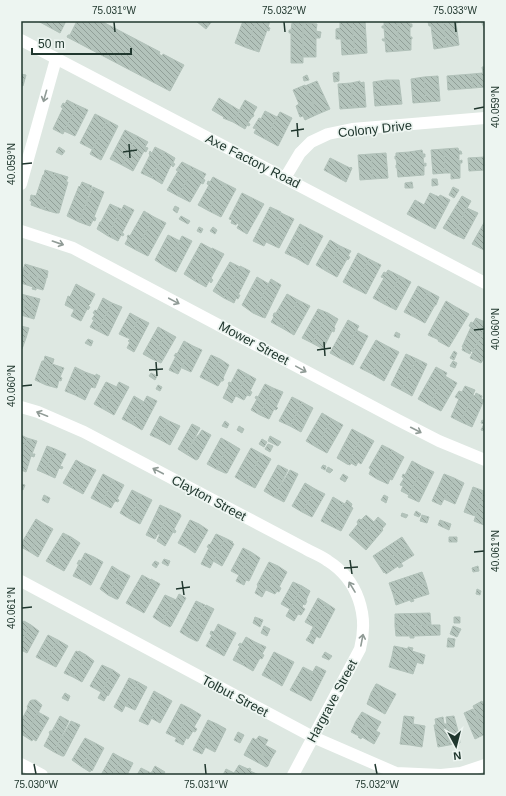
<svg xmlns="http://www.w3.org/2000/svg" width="506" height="796" font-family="Arial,sans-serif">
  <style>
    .building { fill: url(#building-back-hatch); stroke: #b1c1b9 }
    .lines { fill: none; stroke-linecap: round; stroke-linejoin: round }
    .minor { stroke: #fff; stroke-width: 12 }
    .oneway { stroke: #909b96 }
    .ticks { fill: none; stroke: #20372e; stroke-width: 1.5 }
    .labels { text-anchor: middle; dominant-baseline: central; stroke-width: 3.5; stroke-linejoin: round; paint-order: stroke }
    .street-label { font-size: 13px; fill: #20372e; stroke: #edf5f1 }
    .neatline { fill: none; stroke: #20372e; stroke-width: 1.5 }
    .ticks-label { font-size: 10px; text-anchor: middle; fill: #20372e }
  </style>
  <defs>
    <pattern id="building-back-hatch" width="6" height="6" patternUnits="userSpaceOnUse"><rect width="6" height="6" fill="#b3c3bb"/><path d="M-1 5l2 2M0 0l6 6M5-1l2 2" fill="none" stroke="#919f98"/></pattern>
  </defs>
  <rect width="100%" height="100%" fill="#dee8e2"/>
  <path class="building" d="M38,21H66L60,33Z
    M77,21H101L160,52L159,54L162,56L163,54L184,65L170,91L67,37L68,35H70Z
    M196,21H212L206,29Z
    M242,21H256L247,48L235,43L243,21Z
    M256,21H270L268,27L270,28L269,31L267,30L259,52L247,48Z
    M352,21H365L367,53L355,54Z
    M352,21L355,54L342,55L341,39H336V29L340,28V22Z
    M384,21H397L399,51L386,52L385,41H383L382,39H385L384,28H382V26H384Z
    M397,21H409L410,24H412V27H410V37H412V39H411V50L399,51Z
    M430,21H443L447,47L434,49L431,26H429L428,22Z
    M443,21H461V22L456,23L459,45L447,47Z
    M481,21H485V30Z
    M292,23H303V63H291V33H289V30H291Z
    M303,23L317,24L316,31L321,32L320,38H316V57H303Z
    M482,67H485V87L473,88L472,74L483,73Z
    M339,72V81L334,82L333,73Z
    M21,74L26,75L23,86L21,85Z
    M472,74L473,88L448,90L447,76Z
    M307,75L309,80L304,81L303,77Z
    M438,76L440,101L426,102L424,77Z
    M424,77L426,102L413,103L411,79Z
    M386,80H399L402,104L388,105Z
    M386,80L388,105L375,106L373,82Z
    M317,81L330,109L318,114L305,86Z
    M360,81V83L364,82L366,107L353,108L351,83Z
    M351,83L353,108L340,109L338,84Z
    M305,85L318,114L305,120L303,116L300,117L296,106L299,104L293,90Z
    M219,98L239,110L233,122L223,118L224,117L212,110Z
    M67,100L77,105L63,134L53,129L63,108L61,107L63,103L65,104Z
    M245,100L257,107L253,114L254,115L253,117H252L248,123L250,124L249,126L247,125L245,129L233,122Z
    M77,105L88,110L75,136L64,131Z
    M265,111L277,117L265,139L254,133L256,129L253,128L259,118L261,119Z
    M280,112L292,118L278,146L265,139Z
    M95,114L107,120L92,149L80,143Z
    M107,120L118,126L101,160L90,154Z
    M125,130L137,136L122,165L110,159Z
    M137,136L148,142L145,147L148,148L146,152L144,151L133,171L122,165Z
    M59,147L65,151L62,155L56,152Z
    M155,147L165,152L152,178L141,173L150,155L149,154L150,151L152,153Z
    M458,148L459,151H461L462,154H459V161L462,160V163H460V178L451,179V173H445L444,149Z
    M444,149L445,173L433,174L431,150Z
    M422,150L423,154H425V157H423L424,164L426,163V166H424V175L411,176L409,152Z
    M165,152L175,158L173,163L175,164L173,167L171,165L162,184L152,178Z
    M409,152L411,176L398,177L397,168H396V165H397L396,159H395V156H396V153Z
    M386,153L388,178L373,179L371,154Z
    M371,154L373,179L360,180L358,155Z
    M485,157V170L469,171L468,158Z
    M330,158L350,168L351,167L352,168L346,182L324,170Z
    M182,162L194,168L178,196L167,190L178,171L176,170Z
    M194,168L206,174L203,179L205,180L203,184L201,183L190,202L178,196Z
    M45,170L55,173L45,210L31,205L32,201H30L31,195L36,196L43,175H44Z
    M55,173L68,177L66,182H68L59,213H56L45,210Z
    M213,177L224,183L209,211L198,205L209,185L207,184L208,181L210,182Z
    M432,179H437L438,185L432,186Z
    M82,182L92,186L79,222L67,216L79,186L80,187Z
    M412,182L413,188H405V183Z
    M224,183L236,189L221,217L209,211Z
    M93,187L104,192L94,217L96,218L95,221L93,220L90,226L79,222Z
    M453,187L459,190L454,198L449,195Z
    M242,193L252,198L239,224L237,223L236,225L231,223L232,220L229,219Z
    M430,193L439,197L440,195L450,200L435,229L407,214L415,200L424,205Z
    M462,196L471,201L453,234L443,228Z
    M252,198L264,204L247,234L237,228Z
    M110,204L121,209L108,236L97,229L100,222H101Z
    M124,205L134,210L122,233L124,234L123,236L121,235L118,241L108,236Z
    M175,206L179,208L177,213L173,210Z
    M270,207L281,212L264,246L253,241Z
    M467,208L478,213L464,239L453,234Z
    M144,211L154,217L136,250L125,244L128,238L127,237L128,235L130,236Z
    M281,213L294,219L279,248L266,242Z
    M181,216L190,221L188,224L179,219Z
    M154,217L166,223L148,256L136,250Z
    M485,221V248L484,250L472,244Z
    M300,224L311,230L296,258L285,253Z
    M199,227L203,229L201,233L197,231Z
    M213,227L217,230L215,234L210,231Z
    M311,230L323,236L308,265L296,258Z
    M168,235L180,241L166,267L155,260Z
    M182,236L192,241L176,272L166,267Z
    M330,240L340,246L326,271L316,265Z
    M201,243L212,249L195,281L184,274Z
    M340,246L351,251L348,256L350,257L348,260L347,259L337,277L326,271Z
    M212,248L224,254L211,278L213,280L211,283L209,281L206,287L195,281Z
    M358,253L369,259L354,288L343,282Z
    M369,259L381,265L366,294L354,288Z
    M230,262L240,267L224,298L213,291Z
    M25,264L48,271L47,278H46V280L22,273Z
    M240,266L250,271L238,295H240L238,299L236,298L234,303L224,298Z
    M388,270L400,276L384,304L373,298L384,278L381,277L384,272L386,273Z
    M22,273L46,280L43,290L36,288V290L32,289L33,287L21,283Z
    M400,276L411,282L396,310L384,304Z
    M257,277L269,284L253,313L242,305Z
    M271,279L281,285L265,318L262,317L253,313Z
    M76,284L85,289L75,310L65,305L68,296L70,297Z
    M418,286L428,291L414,317L404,312Z
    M85,289L95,294L90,304L88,306L90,307L88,310L87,309L81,321L71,316Z
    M428,291L439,297L436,305H435L425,323L414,317Z
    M21,294L40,299L37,309L21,305Z
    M287,294L298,300L282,328L271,322L274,317L273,316L274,313H276Z
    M103,298L112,303L98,331L90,327L94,320L92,319L95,314L93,313L95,310L97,311Z
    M298,300L310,306L294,335L282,328Z
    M446,301L456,307L439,340L428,335Z
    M112,303L122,307L108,336L98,331Z
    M21,305L37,309L34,319L21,315Z
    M456,307L469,314L449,347L438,341Z
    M318,309L328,313L312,343L302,338Z
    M130,313L139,318L128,338L119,334Z
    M328,313L338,319L334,327L335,328L334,332L332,331L323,349L312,343Z
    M139,318L149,323L134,352L127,348L130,342L128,341L130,339L128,338Z
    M476,318L485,322V327L473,352L471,351L470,354L462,350L463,347H462L471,327L469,326L471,322L473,323Z
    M348,320L359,326L341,359L330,353Z
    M21,326L29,328L26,338L21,336Z
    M158,327L167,332L152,359L143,354Z
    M485,327V358H484L481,363L470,358Z
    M356,330L368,336L353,365L341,359Z
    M167,332L176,337L161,363L152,359Z
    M396,332L400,334L399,338L394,336Z
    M21,336L26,338L22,349H21Z
    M88,339L93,341L91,346L85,343Z
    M376,340L387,346L372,374L360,368Z
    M184,341L193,346L178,374L169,370L176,356H174L176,353L177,354Z
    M193,346L202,350L191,372L182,368Z
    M387,346L399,352L384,381L372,374Z
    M454,351L457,353L454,360L450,358Z
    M406,354L417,359L401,390L391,385Z
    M211,355L220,359L208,381L200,377Z
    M45,356L54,359L46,385L35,380L42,361H44Z
    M220,359L229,365L223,378L224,379L223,381H221L218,386L208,381Z
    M417,359L427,364L412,396L401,390Z
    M453,361L457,363L455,368L450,366Z
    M52,364L64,368L60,377L62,378L61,381L59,380L57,388L46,385Z
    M75,367L85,372L75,395L65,391Z
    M436,367L447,373L429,405L418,399Z
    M238,369L247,374L232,403L223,398L229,385L228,384L229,382L231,383Z
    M85,372L96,376V374L100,376L95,388L91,387L85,400L75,395Z
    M151,373L157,376L155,380L149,376Z
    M247,374L256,379L250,391L252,392L250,396L247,395L244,400L236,396Z
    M445,376L457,383L441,411L429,405Z
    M106,382L117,387L105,410L94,404Z
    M119,382L129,387L114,415L105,410Z
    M265,384L273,388L260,415L251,410L257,399L255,398L256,396L258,397Z
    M158,385L162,387L160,391L156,389Z
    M465,386L475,390L461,422L451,417L459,399L455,397L459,391L462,392Z
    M273,388L283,392L276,407L278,408L276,410L274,409L269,419L260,415Z
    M476,393L482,396L481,399L484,400L472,427L461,422L473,395L475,396Z
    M134,396L144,402L132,424L122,419Z
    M147,396L157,401L142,430L132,424Z
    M292,397L302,402L290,426L279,421Z
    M302,402L313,408L301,432L290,426Z
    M322,413L332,419L316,447L306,441Z
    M160,416L169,421L159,439L150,435Z
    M332,419L343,425L327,453L316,447Z
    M482,420L484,421L485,420V431L481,430L484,424L481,423Z
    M169,421L180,426L170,445L159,439Z
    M225,421L229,424L227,428L222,426Z
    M192,424L200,428L186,454L178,449Z
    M239,426L244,429L242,433L237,430Z
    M352,429L363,435L347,464L337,458Z
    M202,430L211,435L198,459L196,460L186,454L197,436H198Z
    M21,435L27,438L21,455Z
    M363,435L374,441L361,464L358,462L356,466L351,463L350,465L347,464Z
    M270,436L281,442L278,446L268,441Z
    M27,438L37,441L32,454H35L34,457L31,456L26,472L21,470V455Z
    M221,438L230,443L216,469L207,464Z
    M262,439L267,442L264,447L259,444Z
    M230,443L240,449L227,473H225L216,469Z
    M268,444L273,446L270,452L265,449Z
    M382,445L392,450L377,479L369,474L371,469L369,468Z
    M47,446L55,449L44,473L37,470Z
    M251,448L262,454L245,483L235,477Z
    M55,449L66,454L60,466L63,467L62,469L59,468L55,478L44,473Z
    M392,450L404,457L392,480L390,479L388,484L377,479Z
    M262,454L271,459L255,488L245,483Z
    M76,460L85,465L72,488L63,483Z
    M412,461L423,467L409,495L401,491L403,486L400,485L404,478L402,477L403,474L405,475Z
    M85,465L96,470L83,494L72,488Z
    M278,465L288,470L274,497L264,491Z
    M323,465L326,466L325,470L321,468Z
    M328,467L333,470L330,473L326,471Z
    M423,467L434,472L419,502L408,497Z
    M290,470L298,474L284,502L274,497Z
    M103,474L114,480L101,503L91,498Z
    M343,474L348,477L345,482L340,479Z
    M444,474L454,478L441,505L432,501Z
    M454,478L464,483L455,504L444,499Z
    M114,480L124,485L117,499L119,500L118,502L115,501L111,508L101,503Z
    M305,483L315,489L302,512L292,506Z
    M21,484L25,485L23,490L21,489Z
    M473,487L484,491L475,516L464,512Z
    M315,489L325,494L312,517L302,512Z
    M132,490L142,495L130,519L120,513Z
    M484,491L485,492L484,525L474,521Z
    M44,495L50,498L48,503L42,500Z
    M142,495L152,500L140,524L130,519Z
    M384,495L388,497L386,503L381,500Z
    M333,497L343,503L331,526L321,521Z
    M347,500L352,504L351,507L353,508L341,531L331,526L343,503L345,504Z
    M160,505L171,510L155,539L146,535Z
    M171,510L180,514L181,516L174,529L176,531L175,533L173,532L165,546L157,541L160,534H158Z
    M416,511L421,514L419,517L414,515Z
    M402,513L408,515L406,518L401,516Z
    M366,515L374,522L357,542L349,535L358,524L357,522L359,519L361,520Z
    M422,515L429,517L427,523L420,521Z
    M378,517L386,524L382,529L383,530L366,550L357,542Z
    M36,519L44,524L30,552L21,547V544Z
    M190,520L199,524L186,547L178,543Z
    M440,520L451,524L449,530L438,525Z
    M44,524L53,529L38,557L30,552Z
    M199,524L208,530L195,553L186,547Z
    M63,533L71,537L55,566L46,561Z
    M216,534L225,538L210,568L201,564L209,548L207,547L209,544L210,545Z
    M71,537L80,543L64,571L55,566Z
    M402,537L408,546L379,565L373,556Z
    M449,537H457V542H449Z
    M225,538L233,542L232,543L234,544L222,566L213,561Z
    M408,546L414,555L401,563L403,566L399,568L398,566L386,574L385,572L384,573L379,565Z
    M243,548L251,552L239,575L231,571Z
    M251,552L260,558L249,581L246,580L244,585L236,581Z
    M85,553L94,557L82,580L73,576L79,564H77L79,560L81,561Z
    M94,557L103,562L91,585H90L82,580Z
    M164,559L170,561L168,566L162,563Z
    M155,561L159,563L156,568L152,565Z
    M269,562L278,566L262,597L255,593L258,586L257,585Z
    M112,566L120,571L108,595L100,589Z
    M278,566L287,572L279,587L281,588L279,592L277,591L275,594L266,590Z
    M478,566L479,571L473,572L472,568Z
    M120,571L130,576L118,599H116L108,595Z
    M422,572L426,583L393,594L389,583Z
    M142,575L151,580L135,608L126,603Z
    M151,579L160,584L144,613L135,608Z
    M293,582L302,586L290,609L281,604Z
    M426,583L429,594L413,599L414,601L411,602L410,600L396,605L393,594Z
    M302,586L310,591L306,600L307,601L305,605L303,604L302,607L305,609L301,615L298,614L294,621L286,616Z
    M477,589L481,591L480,595L476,594Z
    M179,594L186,598L171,626L170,627L162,623L174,599L176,600Z
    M165,595L174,599L162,623L153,617Z
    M318,598L326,603L314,627L305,622Z
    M196,601L205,605L188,637L180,632Z
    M326,603L335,609L320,638L310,633Z
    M206,605L214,609L198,641H196L188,637Z
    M430,613L431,625L395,626V614Z
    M255,617L263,620L260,627L253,623Z
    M454,617H460V623H454Z
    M24,621L31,625L21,643V623Z
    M218,624L226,628L215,651L206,646L212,635L210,634L211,631L214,632Z
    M31,625L39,631L27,653L21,650V643Z
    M431,625H440V635L414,636V638H410V636H396L395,626Z
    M264,626L270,629L267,636L261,633Z
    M453,626L461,629L457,637L450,634Z
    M226,628L236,633L224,656L215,651Z
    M310,634L316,637L313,644L306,640Z
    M48,635L58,640L46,662L36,657Z
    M246,637L255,642L243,665L233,660L240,646L238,645L240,643L242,644Z
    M448,638L455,639L454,647H447Z
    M58,640L68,646L56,667L46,662Z
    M255,642L266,647L262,654L264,655L262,659L260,658L253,671L243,665Z
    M394,646L408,649V647L413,648L412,651L425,655L423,664L392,656Z
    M76,651L78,652L79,651L86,655L73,677L64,673Z
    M274,652L284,657L272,680L262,675Z
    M325,652L332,656L329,660L322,657Z
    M86,655L94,661L82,682L73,677Z
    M392,656L417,662L413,674L389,667Z
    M284,657L294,662L282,686L272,680Z
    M102,665L113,670L101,692L90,686Z
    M316,666L326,671L311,701L300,695Z
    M303,667L313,672L300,695L290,690Z
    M113,670L120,675L108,696L107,695L104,701L98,698Z
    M129,678L138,682L122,712L114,707Z
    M138,682L147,687L135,710L126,706Z
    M376,684H377L396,694L391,703L371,693Z
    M154,691L163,696L148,725L139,721Z
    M65,693L70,696L68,701L62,698Z
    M371,693L391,703L385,714L367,704Z
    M163,696L172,701L160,723L151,718Z
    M32,700H36L42,705L26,737L21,734V721L28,708L27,707L30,701Z
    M482,701L485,708V734L473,706Z
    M181,704L191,709L177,738L166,733Z
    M191,709L201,715L194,727L197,729L195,732L193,731L188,739L186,738L183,745L175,741Z
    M473,709L485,734L475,739L464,713Z
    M38,712L49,718L36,741L33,739L32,741L26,737Z
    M362,712L381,722L376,731L356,721Z
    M60,716L69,721L54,752L44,746L50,734L49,733L50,731H52Z
    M404,716L414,717L410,745L400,744Z
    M454,716L458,731H460L461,735H459L460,743L449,745L446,724H447L446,717Z
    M443,717L444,724H446L449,745L438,747L434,725H436L435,719Z
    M208,720L217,724L202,754L193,750Z
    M71,721L80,725L64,756H62L54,752Z
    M356,721L380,733L374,744L362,737L361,739L358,737L359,736L351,732Z
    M217,724L226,729L215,752L205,747Z
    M413,724L425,726L422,747L410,745Z
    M238,732L244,735L240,743L234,740Z
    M259,736L268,740L265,745L276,751L271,759L248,747L253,738L256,740Z
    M85,738L95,743L82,767L72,760Z
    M95,743L104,748L92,771L91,770L90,772L82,767Z
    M248,747L271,759L268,766L266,767L244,755Z
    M113,753L122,758L113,775H101Z
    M122,758L133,763L127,775H113Z
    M239,765L248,769L249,768L251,769L250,771L259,775H238L234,773Z
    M155,766L165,772L163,775H150Z
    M141,768L151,773L150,775H137Z
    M226,769L238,775H223Z"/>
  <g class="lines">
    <path class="minor" d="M21,40L485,283
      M285,178L300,153L311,142L328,134L352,129L485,118
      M21,184L56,59
      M21,231L73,248L398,420L439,441L485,460
      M21,407L38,412L84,432L306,549C313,553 321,556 328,561C358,580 369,615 360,649L293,775
      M21,581L313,737L396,773L441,775L461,773L485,765
      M21,764L42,775"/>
  </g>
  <defs><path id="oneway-shaft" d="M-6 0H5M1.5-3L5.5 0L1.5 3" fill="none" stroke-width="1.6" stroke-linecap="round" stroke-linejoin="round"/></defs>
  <g class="oneway">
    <use href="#oneway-shaft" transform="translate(45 96) rotate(106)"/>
    <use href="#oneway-shaft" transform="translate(58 243) rotate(19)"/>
    <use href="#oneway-shaft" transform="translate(174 301) rotate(28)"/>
    <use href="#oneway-shaft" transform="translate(301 369) rotate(29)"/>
    <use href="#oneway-shaft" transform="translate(42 414) rotate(-158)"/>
    <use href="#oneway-shaft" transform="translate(416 430) rotate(27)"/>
    <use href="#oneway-shaft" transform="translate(158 471) rotate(-152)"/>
    <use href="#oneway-shaft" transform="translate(352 587) rotate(-121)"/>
    <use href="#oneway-shaft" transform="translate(362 640) rotate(-79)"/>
  </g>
  <path class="ticks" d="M114,22L115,32M284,22L285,32M455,22L456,32M474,109L484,107M297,123L298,137M291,131L304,129M129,144L130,158M123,152L137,150M22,164L32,163M474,330L484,329M324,342L325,356M317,350L331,348M156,362L157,376M149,370L163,369M22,386L32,385M474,552L484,551M350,560L352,574M344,568L358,567M182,581L184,595M176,589L190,587M22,608L32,607M34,764L36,774M205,764L206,774M375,764L377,774"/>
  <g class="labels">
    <g class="street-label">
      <text transform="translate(375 129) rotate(-6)">Colony Drive</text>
      <text transform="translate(253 161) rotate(27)">Axe Factory Road</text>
      <text transform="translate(254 343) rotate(28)">Mower Street</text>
      <text transform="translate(209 498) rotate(28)">Clayton Street</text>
      <text transform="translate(235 696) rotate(28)">Tolbut Street</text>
      <text transform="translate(332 701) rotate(-62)">Hargrave Street</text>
    </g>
  </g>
  <rect width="506" height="796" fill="none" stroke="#edf5f1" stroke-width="44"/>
  <g transform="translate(456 746) rotate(173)" stroke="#edf5f1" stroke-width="3" paint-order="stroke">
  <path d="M0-3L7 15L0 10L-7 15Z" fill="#20372e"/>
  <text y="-6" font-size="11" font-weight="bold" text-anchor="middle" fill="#20372e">N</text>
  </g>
  <path d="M32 48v6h99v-6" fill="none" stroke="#20372e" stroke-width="2"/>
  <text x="38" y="48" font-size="12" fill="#20372e" stroke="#edf5f1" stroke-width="3" paint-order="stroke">50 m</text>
  <rect x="22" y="22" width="462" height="752" class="neatline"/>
  <g class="ticks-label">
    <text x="114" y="14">75.031°W</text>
    <text x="284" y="14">75.032°W</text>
    <text x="455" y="14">75.033°W</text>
    <text transform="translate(495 107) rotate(-90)" y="4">40.059°N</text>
    <text transform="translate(11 164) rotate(-90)" y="4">40.059°N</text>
    <text transform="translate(495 329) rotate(-90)" y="4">40.060°N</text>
    <text transform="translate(11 386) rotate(-90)" y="4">40.060°N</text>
    <text transform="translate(495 551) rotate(-90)" y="4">40.061°N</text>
    <text transform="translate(11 608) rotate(-90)" y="4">40.061°N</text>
    <text x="36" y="788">75.030°W</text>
    <text x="206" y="788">75.031°W</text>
    <text x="377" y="788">75.032°W</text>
  </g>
</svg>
